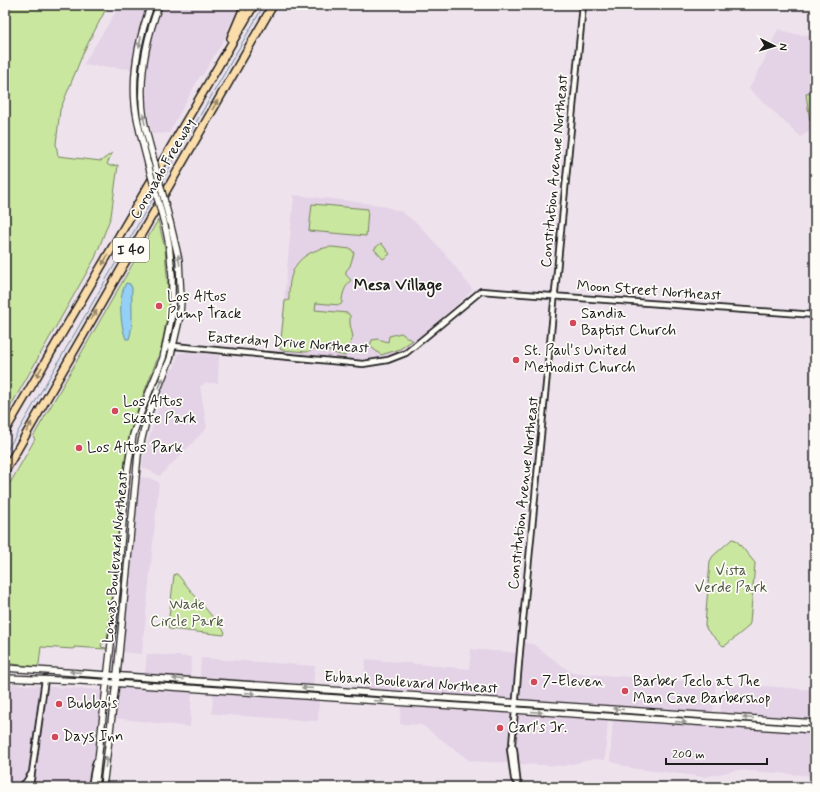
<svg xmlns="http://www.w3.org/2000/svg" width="820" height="792" font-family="Mynerve,sans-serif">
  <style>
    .built { fill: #e4d2e6 }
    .green { fill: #cae79f; stroke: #73825e }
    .water { fill: #94d0f5; stroke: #64889e }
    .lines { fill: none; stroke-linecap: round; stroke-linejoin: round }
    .stream { stroke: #64889e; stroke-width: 1 }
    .tertiary-casing { stroke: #1c1c1c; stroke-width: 8 }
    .secondary-casing { stroke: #1c1c1c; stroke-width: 8 }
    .motorway-casing { stroke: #1c1c1c; stroke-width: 10 }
    .tertiary { stroke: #fdfcf7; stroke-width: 4.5 }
    .secondary { stroke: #fdfcf7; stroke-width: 5.5 }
    .motorway { stroke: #faddab; stroke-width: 7 }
    .secondary-bridge-casing { stroke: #1c1c1c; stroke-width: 8; stroke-linecap: butt }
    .secondary-bridge { stroke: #fdfcf7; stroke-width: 5.5 }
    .oneway { fill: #989794 }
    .oneway2 { fill: #96866b }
    .poi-dot { fill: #d1495b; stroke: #fdfcf7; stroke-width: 1.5 }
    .labels { text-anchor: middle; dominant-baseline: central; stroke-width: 3.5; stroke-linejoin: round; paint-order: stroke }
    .shield { fill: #fdfcf7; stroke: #605f5e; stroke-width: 1 }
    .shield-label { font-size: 14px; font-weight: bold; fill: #1c1c1c }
    .street-label { font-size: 15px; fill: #1c1c1c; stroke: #fdfcf7 }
    .poi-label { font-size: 15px; fill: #1c1c1c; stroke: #fdfcf7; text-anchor: start }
    .park-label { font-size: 15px; fill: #505943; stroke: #fdfcf7 }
    .neighbourhood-label { font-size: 16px; font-weight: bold; fill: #1c1c1c; stroke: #fdfcf7 }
  </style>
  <rect width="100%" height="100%" fill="#eee3ed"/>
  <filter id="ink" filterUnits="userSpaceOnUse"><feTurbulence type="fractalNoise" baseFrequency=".025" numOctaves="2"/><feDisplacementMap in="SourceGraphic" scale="8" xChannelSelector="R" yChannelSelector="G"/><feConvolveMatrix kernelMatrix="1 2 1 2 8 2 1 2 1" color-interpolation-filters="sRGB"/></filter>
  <g filter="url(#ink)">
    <path class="built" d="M120,5H147L136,41L133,67L131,69L83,65Z
      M163,5H240L227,30L229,31L203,75L200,76L169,133L152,134L147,107V70L151,41Z
      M778,29L795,34L815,36V127L801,137L749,89L764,61Z
      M294,195L343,200L380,205L402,212L419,225L446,255L473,290L414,342L398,353L365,361L279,353Z
      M186,352L219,355L218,383H206L200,386L207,428L160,476L142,467L144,453L162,399V389L171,369H174L178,354L180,353Z
      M139,477L149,478L159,482L142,654L122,652L137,480Z
      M525,643L533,644L572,673L716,683L713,711L712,713L521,700L519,698Z
      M471,649L517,653L513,700L366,689L363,686L366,659L469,669Z
      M147,654L192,657L190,677L145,674Z
      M201,658L315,666L313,685L312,686L200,678Z
      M723,683L815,690V720L720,713Z
      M9,684L102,690L91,787H5V685Z
      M121,686L192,691L190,727L114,718L118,687Z
      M215,693L318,700L319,701L318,720L316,721L214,714L212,713L213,694Z
      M401,705L510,712L508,747L510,763L470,761L422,725L400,724Z
      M520,712L608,718L605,760L594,759L563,766L518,764L515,732L517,715Z
      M613,719L815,733V776L737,770L705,777L630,768L610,761Z"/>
    <path class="green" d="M5,5H108L84,51L60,110L56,144L58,156L101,161L112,153L107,164L110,166L118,165L111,216L95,258L5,416Z
      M815,92V120L810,121L806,94Z
      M312,204L368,209L366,236L309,231Z
      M158,220L165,249L169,305L161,349L135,416L129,436L125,460L112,600L107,641H104V643H102L101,647L106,648V649L74,647V649L41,647L39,664L36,667L5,663V492L35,439L33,437Z
      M381,243L390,254L383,259L374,249Z
      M332,247L351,249L354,253L350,266L346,271V275L351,280C345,287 342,293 342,303L340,305L316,303L315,310L348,313L350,316V324L353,337L345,356L337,354L323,348L314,349L307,352L282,350L280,349L285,301L289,300C289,292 289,282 292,274C297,257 315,248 332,247Z
      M401,333L411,340H413L400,349L381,355L370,346L372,340L378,339L388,342L389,336Z
      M732,539L736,540L755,563L750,623L748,627L726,645L723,646L707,630L705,625L710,561L713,556Z
      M175,574H177L225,632L224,635L169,629L168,626L174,575Z"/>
    <path class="water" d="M126,283L130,284L132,288C131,302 134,327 129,339H126C120,324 118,297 126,283Z"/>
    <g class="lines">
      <path class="stream" d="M162,181L264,5
        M5,454L155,195"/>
      <defs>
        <path id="tertiary" d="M166,347L174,346L363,364L388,360L406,353L481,291L815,315
          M512,745L514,749L518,787
          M517,783L514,779L510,749L512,745L520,651L583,5
          M20,787L26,782L31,774
          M30,787L45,679
          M91,787L94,770L96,762"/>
        <path id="secondary" d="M153,157C150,145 146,133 144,120C138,81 145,42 159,5
          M148,164C143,144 137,124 135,104C132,70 139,37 151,5
          M5,668L815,723
          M5,678L81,681L815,730
          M95,787L117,590L127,473L133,435L139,417L163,358L172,314V275L169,245L166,230
          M103,787L117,675L138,455L147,417L170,359L180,316L181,299L179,260L170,222"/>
        <path id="motorway" d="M231,38L245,5
          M5,431L254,5
          M5,471L273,5"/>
      </defs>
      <use href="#tertiary" class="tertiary-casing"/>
      <use href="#secondary" class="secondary-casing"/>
      <use href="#motorway" class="motorway-casing"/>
      <use href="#tertiary" class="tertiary"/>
      <use href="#secondary" class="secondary"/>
      <use href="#motorway" class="motorway"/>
      <defs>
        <path id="secondary-bridge" d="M153,157L170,222
          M148,164L166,230"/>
      </defs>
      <use href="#secondary-bridge" class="secondary-bridge-casing"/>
      <use href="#secondary-bridge" class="secondary-bridge"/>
    </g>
    <defs><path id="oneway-solid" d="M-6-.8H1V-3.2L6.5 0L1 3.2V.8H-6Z"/></defs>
    <g class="oneway">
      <use href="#oneway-solid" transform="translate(140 42) rotate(101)"/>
      <use href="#oneway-solid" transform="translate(144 119) rotate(-99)"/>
      <use href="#oneway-solid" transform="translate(179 260) rotate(-98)"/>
      <use href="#oneway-solid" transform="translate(161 383) rotate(-67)"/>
      <use href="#oneway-solid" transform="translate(75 672) rotate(-176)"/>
      <use href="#oneway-solid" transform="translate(178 679) rotate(-175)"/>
      <use href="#oneway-solid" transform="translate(307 688) rotate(-176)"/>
      <use href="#oneway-solid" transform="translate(250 693) rotate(4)"/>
      <use href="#oneway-solid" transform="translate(379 701) rotate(4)"/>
      <use href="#oneway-solid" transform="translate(618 709) rotate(-176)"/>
      <use href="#oneway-solid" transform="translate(537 712) rotate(4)"/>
      <use href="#oneway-solid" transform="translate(748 718) rotate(-176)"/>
      <use href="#oneway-solid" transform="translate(681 722) rotate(4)"/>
      <use href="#oneway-solid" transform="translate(106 762) rotate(-83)"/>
    </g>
    <g class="oneway2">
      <use href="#oneway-solid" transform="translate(215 105) rotate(-60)"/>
      <use href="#oneway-solid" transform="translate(105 260) rotate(120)"/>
      <use href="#oneway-solid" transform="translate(94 315) rotate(-60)"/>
      <use href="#oneway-solid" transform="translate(39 372) rotate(120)"/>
      <use href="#oneway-solid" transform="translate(29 427) rotate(-61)"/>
    </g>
  </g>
  <g class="poi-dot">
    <circle cx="159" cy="306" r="4"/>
    <circle cx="573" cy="323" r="4"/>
    <circle cx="516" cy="360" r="4"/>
    <circle cx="115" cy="411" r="4"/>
    <circle cx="79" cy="448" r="4"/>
    <circle cx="534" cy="682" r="4"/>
    <circle cx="625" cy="691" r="4"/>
    <circle cx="59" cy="704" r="4"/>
    <circle cx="500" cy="728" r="4"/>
    <circle cx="55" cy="737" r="4"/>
  </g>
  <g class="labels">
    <rect class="shield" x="113" y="238" width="36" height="24" rx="3"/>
    <g class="shield-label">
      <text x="131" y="250">I 40</text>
    </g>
    <g class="street-label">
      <text transform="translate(163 169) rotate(-60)">Coronado Freeway</text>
      <text transform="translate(555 171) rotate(-85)">Constitution Avenue Northeast</text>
      <text transform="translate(649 291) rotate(4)">Moon Street Northeast</text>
      <text transform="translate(288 343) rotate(4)">Easterday Drive Northeast</text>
      <text transform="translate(524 493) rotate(-84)">Constitution Avenue Northeast</text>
      <text transform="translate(116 557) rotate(-85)">Lomas Boulevard Northeast</text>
      <text transform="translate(411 683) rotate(4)">Eubank Boulevard Northeast</text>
    </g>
    <g class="poi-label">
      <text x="167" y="297">Los Altos<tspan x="167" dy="17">Pump Track</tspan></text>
      <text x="581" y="314">Sandia<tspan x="581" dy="17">Baptist Church</tspan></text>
      <text x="524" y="351">St. Paul's United<tspan x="524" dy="17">Methodist Church</tspan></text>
      <text x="123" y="402">Los Altos<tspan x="123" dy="17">Skate Park</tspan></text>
      <text x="87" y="448">Los Altos Park</text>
      <text x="542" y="682">7-Eleven</text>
      <text x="633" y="682">Barber Teclo at The<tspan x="633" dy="17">Man Cave Barbershop</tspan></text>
      <text x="67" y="704">Bubba's</text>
      <text x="508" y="728">Carl's Jr.</text>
      <text x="63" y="737">Days Inn</text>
    </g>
    <g class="park-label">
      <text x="731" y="571">Vista<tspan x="731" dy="17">Verde Park</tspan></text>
      <text x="187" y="605">Wade<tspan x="187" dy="17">Circle Park</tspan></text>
    </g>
    <g class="neighbourhood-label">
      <text x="398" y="285">Mesa Village</text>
    </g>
  </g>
  <rect width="820" height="792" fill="none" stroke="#fdfcf7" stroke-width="20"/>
  <rect x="10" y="10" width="800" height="772" fill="none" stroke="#1c1c1c" stroke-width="1.5" filter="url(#ink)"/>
  <g transform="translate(774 46) rotate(95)" stroke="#fdfcf7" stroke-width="3" paint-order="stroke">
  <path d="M0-3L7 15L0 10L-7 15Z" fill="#1c1c1c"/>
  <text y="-6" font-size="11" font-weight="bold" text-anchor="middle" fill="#1c1c1c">N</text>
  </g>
  <path d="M666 758v6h101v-6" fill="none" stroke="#1c1c1c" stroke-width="2"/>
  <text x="672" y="758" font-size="12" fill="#1c1c1c" stroke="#fdfcf7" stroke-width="3" paint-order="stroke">200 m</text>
</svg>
